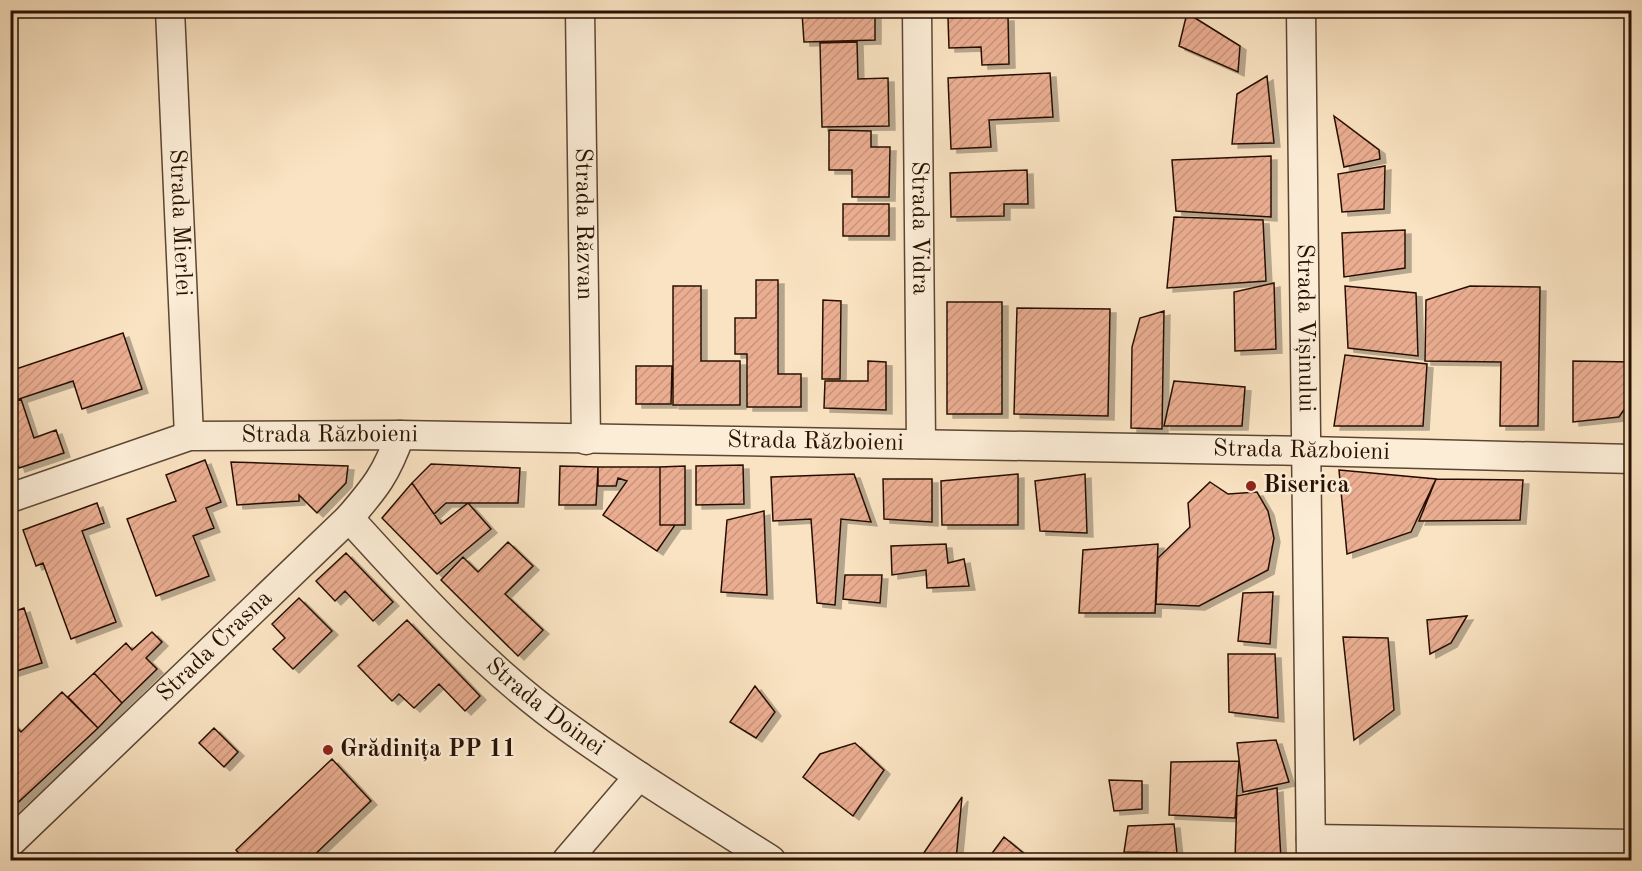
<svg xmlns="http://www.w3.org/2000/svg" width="1642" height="871" font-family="'Old Standard TT',serif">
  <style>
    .building { fill: url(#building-hatch); stroke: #281103; stroke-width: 1.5; filter: url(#shadow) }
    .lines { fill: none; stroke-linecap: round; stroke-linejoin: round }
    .minor-casing { stroke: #5c4633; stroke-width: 31 }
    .minor { stroke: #fcedd7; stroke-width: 28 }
    .poi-dot { fill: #8f2418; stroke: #fcedd7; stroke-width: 2 }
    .labels { text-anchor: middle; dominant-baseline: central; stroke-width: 5; stroke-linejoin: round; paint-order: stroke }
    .street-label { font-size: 24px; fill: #281103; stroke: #fcedd7 }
    .poi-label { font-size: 24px; font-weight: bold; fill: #281103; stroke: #fcedd7; text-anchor: start }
  </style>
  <defs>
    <pattern id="building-hatch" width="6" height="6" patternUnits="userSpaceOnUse" patternTransform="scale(1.5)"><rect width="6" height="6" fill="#eaad91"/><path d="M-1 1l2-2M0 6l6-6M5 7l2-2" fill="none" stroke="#c9947b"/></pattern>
    <filter id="shadow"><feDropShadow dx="6" dy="4" stdDeviation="0" flood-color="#0004"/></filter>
  </defs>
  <rect width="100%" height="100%" fill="#fae3c2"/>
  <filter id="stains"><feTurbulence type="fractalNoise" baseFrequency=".00333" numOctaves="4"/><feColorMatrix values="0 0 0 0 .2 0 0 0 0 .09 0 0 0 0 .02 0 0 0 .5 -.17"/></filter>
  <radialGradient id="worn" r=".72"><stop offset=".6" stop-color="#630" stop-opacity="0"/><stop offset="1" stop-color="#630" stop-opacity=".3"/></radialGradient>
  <path class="building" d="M854,10H875V40L804,42L802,13Z
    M1187,13L1240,46L1238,72L1179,46Z
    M1008,17L1009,64L982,65L981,47L949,48L948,18Z
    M857,42L858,79L888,78L889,126L822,127L820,43Z
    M1050,73L1053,117L989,120L991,147L951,149L948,78Z
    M1267,76L1274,143L1232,144L1237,94Z
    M1334,116L1379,150L1380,159L1344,167Z
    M829,130L871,131V147H890L889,197H852V170H829Z
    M1271,156V217L1176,211L1172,160Z
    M1385,166L1384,209L1342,212L1338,174Z
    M1027,170L1028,204H1004V216L951,217L950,173Z
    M843,204H889V236H843Z
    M1174,217L1263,220L1266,281L1167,288Z
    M1405,230V268L1344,277L1342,233Z
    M756,280H778V374H801V407H747V354H735V318H756Z
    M1274,283L1276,349L1235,351L1234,292Z
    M673,286H701V361H740V405H673Z
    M1345,286L1416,293L1418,356L1348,348Z
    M1470,286L1540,287L1538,426H1500L1501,362L1425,361L1426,300Z
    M823,300L841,301L840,379H822Z
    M947,302H1002V414H947Z
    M1017,308L1110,309L1108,416L1014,414Z
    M1164,311L1162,429L1131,428L1132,347L1140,318Z
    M123,333L142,389L82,409L73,381L10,402V371Z
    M1345,355L1427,364L1423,426H1334Z
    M868,361L886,362V410L824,408L825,381H868Z
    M1573,361L1632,362V398L1619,417L1573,422Z
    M636,366H672L671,404H636Z
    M1174,381L1245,387L1242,426H1164Z
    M21,399L34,438L56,430L64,453L19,468L10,444V403Z
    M205,460L221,502L206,508L214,528L193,536L209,576L156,596L127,519L176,501L166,475Z
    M231,462L348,466L346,483L317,513L299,495V501L237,505Z
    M431,464L520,468L518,503H446L434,514L412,483Z
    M743,465L744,504L696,505V466Z
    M560,466L598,467L596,505H559Z
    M685,466V525H660V467Z
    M598,467H660V525H675L657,551L603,515L627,481L618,478L616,486H598Z
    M1339,470L1436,479L1411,532L1347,554Z
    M854,474L871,522L841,519L835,605L817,603L811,519L773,521L771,477Z
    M1018,474V525H942L941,481Z
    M1085,474L1087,533L1040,531L1035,481Z
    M883,479H932V522L884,519Z
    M1436,479L1523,480L1520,520L1419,521Z
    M1210,482L1228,494L1257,492L1268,511L1274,538L1268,570L1199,606L1156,604L1158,558L1190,527L1188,503Z
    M412,483L441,524L468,503L491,529L437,574L382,518Z
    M97,503L104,523L82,531L116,622L71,639L43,563L36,566L23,530Z
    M764,511L767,595L721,592L727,520Z
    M508,542L533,566L505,594L543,630L518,656L441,580L463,557L478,572Z
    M946,544L948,563L964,559L969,586L927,588L926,570L892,575L891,546Z
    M1158,544L1155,613H1079L1083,550Z
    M346,553L393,602L373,621L345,591L335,601L316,581Z
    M845,575H882L880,603L843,599Z
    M1273,592L1270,644L1238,641L1243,593Z
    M299,598L332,631L293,669L273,649L285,638L272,624Z
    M24,608L42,663L13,672L10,664V613Z
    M1467,616L1451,643L1430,654L1427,620Z
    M407,620L480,696L465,711L439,684L414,708L399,694L392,701L358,666Z
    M152,632L162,642L146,658L157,669L122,703L94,673L126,643L132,650Z
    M1343,637L1388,638L1394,710L1354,740Z
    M1228,654H1275L1278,718L1229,712Z
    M94,673L122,703L98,728L68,697Z
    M755,686L775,712L756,738L730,722Z
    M62,692L98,728L10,810V724L12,723L21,732Z
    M214,728L238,752L224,767L199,743Z
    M1276,740L1289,782L1243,792L1237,743Z
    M855,743L884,770L853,816L803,777L820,754Z
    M332,759L371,801L309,860H245L236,850Z
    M1239,761L1235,818L1169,815L1171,762Z
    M1109,780L1142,781V809L1114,811Z
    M1277,788L1281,860H1235L1237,796Z
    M962,797L956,860H919Z
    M1174,824L1177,853L1124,852L1128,826Z
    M1004,837L1032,860H987Z"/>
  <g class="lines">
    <defs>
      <g id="minor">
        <path id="s1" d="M170,10L189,436"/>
        <path id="s2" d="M580,10L586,440"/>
        <path id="s3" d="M917,10L921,444"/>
        <path id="s4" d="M1301,10L1311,860"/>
        <path id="s5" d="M10,498L189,436L400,435L1307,451L1632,459"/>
        <path id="s6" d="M349,518C417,593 486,669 569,728C634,775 703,817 771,860"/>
        <path d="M1311,839L1632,844"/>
        <path id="s7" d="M10,843L349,518C375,488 387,473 400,435"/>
        <path d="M567,860L639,776"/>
      </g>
    </defs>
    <use href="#minor" class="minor-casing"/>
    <use href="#minor" class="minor"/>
  </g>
  <g class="poi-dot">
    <circle cx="1251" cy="486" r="6"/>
    <circle cx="328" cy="750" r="6"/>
  </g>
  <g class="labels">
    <g class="street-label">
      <text stroke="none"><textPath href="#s1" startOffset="213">Strada Mierlei</textPath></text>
      <text stroke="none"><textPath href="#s2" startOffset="214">Strada Răzvan</textPath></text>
      <text stroke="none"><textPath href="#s3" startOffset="218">Strada Vidra</textPath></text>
      <text stroke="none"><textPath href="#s4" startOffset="318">Strada Vișinului</textPath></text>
      <text stroke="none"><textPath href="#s5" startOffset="330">Strada Războieni</textPath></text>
      <text stroke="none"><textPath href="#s5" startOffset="816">Strada Războieni</textPath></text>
      <text stroke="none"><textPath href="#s5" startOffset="1302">Strada Războieni</textPath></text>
      <text stroke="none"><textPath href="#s7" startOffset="284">Strada Crasna</textPath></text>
      <text stroke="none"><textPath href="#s6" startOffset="273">Strada Doinei</textPath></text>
    </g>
    <g class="poi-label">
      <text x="1263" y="486">Biserica</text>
      <text x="340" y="750">Grădinița PP 11</text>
    </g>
  </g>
  <rect width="1642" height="871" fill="none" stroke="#fae3c2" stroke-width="36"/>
  <rect x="12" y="12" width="1618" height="847" fill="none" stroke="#281103" stroke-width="3"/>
  <rect x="18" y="18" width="1606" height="835" fill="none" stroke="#281103" stroke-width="1.5"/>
  <rect width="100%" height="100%" filter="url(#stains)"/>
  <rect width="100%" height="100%" fill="url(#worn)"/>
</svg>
